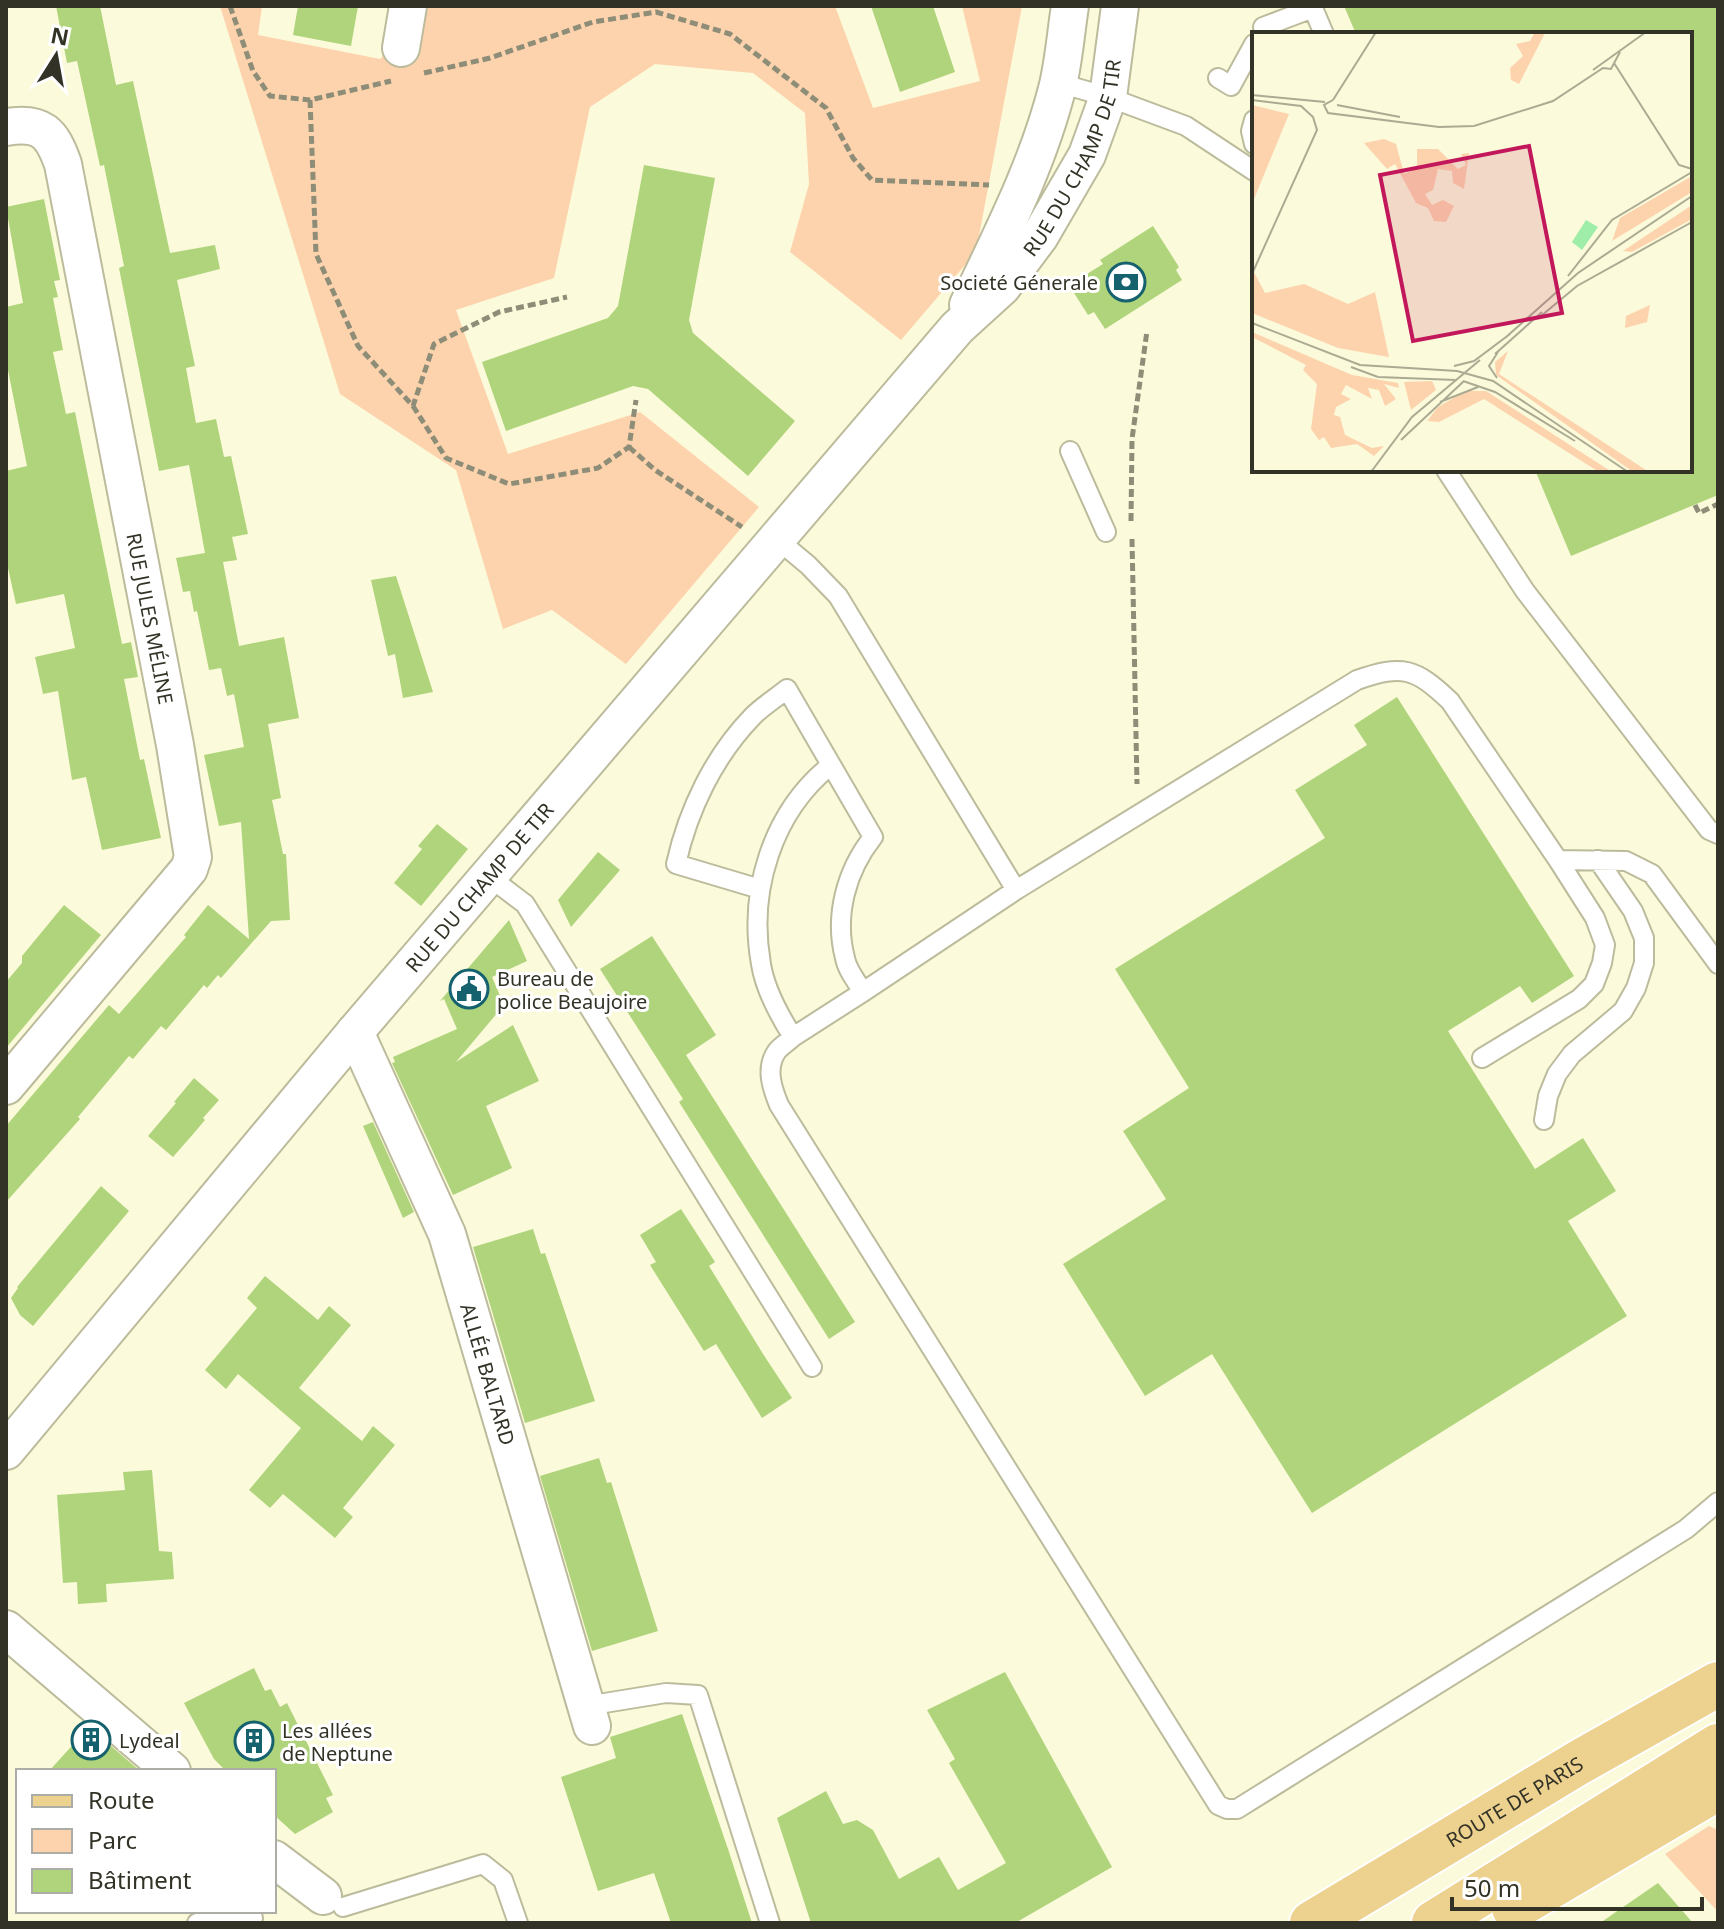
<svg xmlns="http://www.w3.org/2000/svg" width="1724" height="1929" font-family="'Noto Sans',sans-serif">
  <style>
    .green { fill: #fdd3ad }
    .building { fill: #b0d47c }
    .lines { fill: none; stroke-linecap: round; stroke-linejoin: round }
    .lane-casing { stroke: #bcbb9c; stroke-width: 22 }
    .street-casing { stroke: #bcbb9c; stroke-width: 40 }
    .primary-casing { stroke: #fff; stroke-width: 48 }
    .path { stroke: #8e8d78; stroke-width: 5; stroke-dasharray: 8 4; stroke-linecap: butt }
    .lane { stroke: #fff; stroke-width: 18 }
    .street { stroke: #fff; stroke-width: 36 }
    .primary { stroke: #edd18f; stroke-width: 44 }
    .labels { text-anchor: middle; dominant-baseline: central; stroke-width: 6; stroke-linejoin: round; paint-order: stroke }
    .street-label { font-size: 20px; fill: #333226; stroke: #fff }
    .poi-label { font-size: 20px; fill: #333226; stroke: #fff; text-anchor: start }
    .inset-road { fill: none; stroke: #abaa92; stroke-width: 2 }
    .view { fill: #c2185b; fill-opacity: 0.15; stroke: #c2185b; stroke-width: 4 }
    .inset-edge { fill: none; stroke: #333226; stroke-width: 4 }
  </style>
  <rect width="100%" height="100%" fill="#fbfada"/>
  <path class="green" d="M220,6H262L258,35L380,59L427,12L428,6H835L873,108L980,81L962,6H1022L976,252L901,340L790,252L809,184L805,113L753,73L655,64L590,107L554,278L456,310L508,454L640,412L759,507L626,664L552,610L503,629L456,470L340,394Z
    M1709,1826L1718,1830V1912L1665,1854Z"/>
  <path class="building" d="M56,6H100L116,85L133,81L170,253L215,245L220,269L177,280L195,366L186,368L196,423L216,419L224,457L231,456L248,534L232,537L237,560L223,562L239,646L284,637L299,718L268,724L281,798L272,800L283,854H286L290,920L271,921L221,978L218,975L207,988L204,985L166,1030L161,1026L133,1059L129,1056L78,1117L80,1119L6,1202V1126L109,1005L119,1014L186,937L184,935L208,905L249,939L241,822L219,826L204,755L244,747L234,694L227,696L221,668L209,670L197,611L194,612L190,591L183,592L176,558L205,553L189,465L159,471L119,268L124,266L104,165L100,166L77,61L67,63Z
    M298,6H358L351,46L293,35Z
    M871,6H933L955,72L900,92Z
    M1344,6H1718V495L1571,556L1535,470H1690V34H1356Z
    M644,165L715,178L689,320L693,333L795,421L748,476L648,389L633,386L506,431L482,362L608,318L618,306Z
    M44,199L60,280L54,281L58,297L53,298L63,350L53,352L66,414L75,412L122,644L131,642L138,677L124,679L140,760L144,759L161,838L102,850L86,777L72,780L58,691L43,694L35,657L75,648L64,594L16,604L6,559V471L27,466L6,360V307L23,303L6,207Z
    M1153,226L1179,267L1176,270L1182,280L1105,329L1094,312L1088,315L1069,285L1103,264L1100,260Z
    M396,576L433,692L403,698L395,654L388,656L371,580Z
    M1397,697L1574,976L1532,1003L1520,986L1448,1031L1535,1169L1583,1138L1616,1191L1568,1221L1627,1316L1312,1513L1212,1354L1145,1396L1063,1264L1166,1199L1123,1131L1189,1088L1115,969L1325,838L1295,790L1367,745L1354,725Z
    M437,824L468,849L421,906L394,883L422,849L418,846Z
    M598,852L620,870L571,927L558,900Z
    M64,905L101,935L6,1048V982L22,963V956Z
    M509,920L527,961L492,977L504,1005L456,1062L513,1025L539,1081L486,1106L512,1168L453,1195L392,1063L395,1062L393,1057L457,1029L444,999L440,1001Z
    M652,936L716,1035L686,1055L855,1322L829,1339L679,1102L683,1099L600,969Z
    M194,1078L219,1100L203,1118L205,1120L194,1133L173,1157L148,1136L176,1103L174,1102Z
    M373,1122L414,1212L403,1218L363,1126Z
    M101,1186L129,1211L33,1326L20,1315L11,1298L18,1288L17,1287Z
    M681,1209L715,1262L709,1266L765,1357L792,1398L762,1418L716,1344L704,1351L650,1265L656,1262L640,1235Z
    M533,1229L541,1254L545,1253L595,1401L525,1423L473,1247Z
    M265,1276L318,1320L329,1306L351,1325L299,1388L362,1441L373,1426L395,1445L343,1508L353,1517L335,1538L283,1494L270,1508L249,1490L301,1428L238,1374L226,1389L205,1370L257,1308L247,1298Z
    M599,1458L607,1483L611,1482L658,1631L592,1651L540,1476Z
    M152,1470L159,1551L172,1552L174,1579L106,1584L107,1602L78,1604L77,1582L63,1583L57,1495L125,1490L123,1472Z
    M254,1668L265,1691L271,1689L280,1707L287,1703L333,1795L326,1798L333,1812L295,1834L274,1815V1771H226L214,1759L184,1703Z
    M1005,1672L1112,1867L1015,1923H811L777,1818L826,1791L843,1824L857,1820L873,1830L899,1879L939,1857L958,1890L1006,1863L949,1763L955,1759L927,1710Z
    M682,1714L729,1852L752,1923H671L654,1873L598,1891L561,1777L616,1758L610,1737Z
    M89,1727L140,1771H49Z
    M1658,1883L1693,1923H1600Z"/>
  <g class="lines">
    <defs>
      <path id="lane" d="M1264,34L1263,27L1313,8L1324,34
        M1218,78L1231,86L1254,44
        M1059,83L1108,97L1186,126L1254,171
        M1254,120L1251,131L1254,144
        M1070,451L1106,532
        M1446,470L1525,591L1709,830L1718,834
        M778,540L808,565L838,596L1016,890
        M488,876L525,904L812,1367
        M760,889L676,864C688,810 714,756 753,716C763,706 776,698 787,689L873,837C846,871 834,916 845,958C847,970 857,982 863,992
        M1718,964L1652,874L1626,861L1558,860L1450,701C1415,668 1403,664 1357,680L1016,890L863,992L793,1037C788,1042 781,1046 777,1051C765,1068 772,1088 779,1105L1218,1805L1227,1809H1237L1686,1529L1718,1502
        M793,1037C779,1015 765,990 761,964C748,891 772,812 831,765
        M1482,1058L1579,999L1594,984L1602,963L1605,945L1595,918L1558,860
        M1544,1120L1548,1096L1557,1074L1572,1054L1623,1011L1636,988L1644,963V938L1633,911L1598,860
        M586,1706L666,1693L698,1695L770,1923
        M343,1907L483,1864L503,1880L518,1923
        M197,1923L228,1916L253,1918"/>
      <g id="street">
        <path d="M401,48L408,6"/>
        <path id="s1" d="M6,127C42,121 52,133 63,164L175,745L193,857L189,869L6,1086"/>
        <path d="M968,305C1002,234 1039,162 1058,85C1064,59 1066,32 1070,6"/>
        <path id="s2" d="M355,1032L447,1234L592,1726"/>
        <path id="s3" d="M6,1451L355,1032L957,328L1002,287L1040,236L1087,155L1108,97L1120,6"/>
        <path d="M6,1629L172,1771"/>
        <path d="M274,1859L323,1896"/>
      </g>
      <g id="primary">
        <path d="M1514,1908L1718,1788"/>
        <path id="s4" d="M1312,1923L1578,1763L1718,1684"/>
        <path d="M1434,1923L1718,1746"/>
      </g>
    </defs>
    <use href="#lane" class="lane-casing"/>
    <use href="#street" class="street-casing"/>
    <use href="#primary" class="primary-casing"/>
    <path class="path" d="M230,6L253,71L270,96L310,100L391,81
      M424,73L490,58L593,22L656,12L730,34L826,108L853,158L872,180L989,185
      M310,100L316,254L358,346L413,406L434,344L499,312L567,297
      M413,406L446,458L509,484L598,468L629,447L636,400
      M629,447L655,470L742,527
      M1695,505L1699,513L1718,504
      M1131,521L1132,439L1147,331
      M1132,539L1137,784"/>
    <use href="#lane" class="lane"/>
    <use href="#street" class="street"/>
    <use href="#primary" class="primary"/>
  </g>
  <defs>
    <symbol id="bank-ring" viewBox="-11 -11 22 22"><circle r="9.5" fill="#fff" stroke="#15616d" stroke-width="1.5"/><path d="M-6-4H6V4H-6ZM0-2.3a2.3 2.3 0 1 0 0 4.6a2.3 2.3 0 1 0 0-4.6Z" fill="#15616d"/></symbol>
    <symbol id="civic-ring" viewBox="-11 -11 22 22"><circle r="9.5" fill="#fff" stroke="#15616d" stroke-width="1.5"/><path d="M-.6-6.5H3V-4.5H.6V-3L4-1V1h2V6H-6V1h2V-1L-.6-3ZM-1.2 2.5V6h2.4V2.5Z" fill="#15616d"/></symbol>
    <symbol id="building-ring" viewBox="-11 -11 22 22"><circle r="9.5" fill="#fff" stroke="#15616d" stroke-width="1.5"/><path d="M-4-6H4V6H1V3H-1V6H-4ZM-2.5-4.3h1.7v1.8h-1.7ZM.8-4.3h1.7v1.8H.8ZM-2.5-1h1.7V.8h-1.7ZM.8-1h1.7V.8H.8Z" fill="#15616d"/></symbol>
  </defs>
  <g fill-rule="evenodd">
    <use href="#bank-ring" x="1104" y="260" width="44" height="44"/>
    <use href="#civic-ring" x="447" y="967" width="44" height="44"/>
    <use href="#building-ring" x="69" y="1718" width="44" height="44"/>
    <use href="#building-ring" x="232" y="1719" width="44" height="44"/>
  </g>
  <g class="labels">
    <g class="street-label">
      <text stroke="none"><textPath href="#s3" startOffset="1682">RUE DU CHAMP DE TIR</textPath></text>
      <text stroke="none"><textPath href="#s1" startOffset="540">RUE JULES MÉLINE</textPath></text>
      <text stroke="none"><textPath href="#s3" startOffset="736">RUE DU CHAMP DE TIR</textPath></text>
      <text stroke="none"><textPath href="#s2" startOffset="368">ALLÉE BALTARD</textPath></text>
      <text stroke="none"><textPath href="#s4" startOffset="236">ROUTE DE PARIS</textPath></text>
    </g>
    <g class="poi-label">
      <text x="1098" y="282" text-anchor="end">Societé Génerale</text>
      <text x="497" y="978">Bureau de<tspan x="497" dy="23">police Beaujoire</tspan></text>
      <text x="282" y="1730">Les allées<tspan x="282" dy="23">de Neptune</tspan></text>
      <text x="119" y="1740">Lydeal</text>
    </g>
  </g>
  <g transform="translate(1252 32)">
    <rect width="440" height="440" fill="#fbfada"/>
    <path d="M283,0L293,1L267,52L259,48L258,36L271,24L264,12L278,9ZM0,73L37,82L0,172L2,117ZM132,107L144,112L152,142L165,137V117H186L206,137L214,133L209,122L217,121L212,157L201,151L200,139L186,137L181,158L173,162L180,173L191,168L202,174L194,190L182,189L176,176L164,171L143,132L135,137L112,111ZM440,144V160L360,209L368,186ZM440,173V187L380,220L371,219ZM2,240L13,261L52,252L96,272L123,260L137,325L86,316L0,281ZM398,273L395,290L373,296L374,284ZM0,300L100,343L146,351L147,356L132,352L144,367L133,374L127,358L116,356L120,367L94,353L89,362L99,367L84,375L82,383L88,385L93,403L120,416L132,414L122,424L105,412L79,416L72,405L67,408L59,397L65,352L51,338L54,333L0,305ZM256,319L247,342L397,440H381L244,343L243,330ZM180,349L184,358L159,378L152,350ZM214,359H234L360,440H347L232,367L187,390L175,389L186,375Z" fill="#fdd3ad"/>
    <path d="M334,188L346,195L330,218L320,210Z" fill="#9eeda9"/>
    <path class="inset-road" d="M362,31L427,133L440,137M341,38L394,0M0,63L73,70M0,68L49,74L61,85L65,98L0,242M81,68L72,73L76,81L187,95L222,94L301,69L351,36L359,37L368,20M81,68L124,0M85,73L148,85M316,244L360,188L440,140M289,284L325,254L440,190M0,291L108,333L205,339L241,349L376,440M253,306L326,241L440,164M243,322L290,280M202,334L222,329L258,302M99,335L126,345L204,348M245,346L237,334L246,320M211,349L243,360L323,409M188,370L226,355M149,408L212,349M119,440L160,385L228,328"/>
    <path class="view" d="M277,114L310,281L161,309L128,143Z"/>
    <rect width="440" height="440" class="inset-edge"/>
  </g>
  <rect width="1724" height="1929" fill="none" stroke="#333226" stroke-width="16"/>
  <rect x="16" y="1769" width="260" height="144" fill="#ffffff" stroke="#adada8" stroke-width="2"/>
  <rect x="32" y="1795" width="40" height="12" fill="#edd18f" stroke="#adada8" stroke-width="2"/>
  <text x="88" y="1809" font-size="24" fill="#333226">Route</text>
  <rect x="32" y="1829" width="40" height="24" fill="#fdd3ad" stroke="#adada8" stroke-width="2"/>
  <text x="88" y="1849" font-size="24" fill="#333226">Parc</text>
  <rect x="32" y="1869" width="40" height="24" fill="#b0d47c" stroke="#adada8" stroke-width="2"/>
  <text x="88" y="1889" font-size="24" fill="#333226">Bâtiment</text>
  <g transform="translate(56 56) rotate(11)" stroke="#ffffff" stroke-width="6" paint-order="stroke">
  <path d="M0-6L14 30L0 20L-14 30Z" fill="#333226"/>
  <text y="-12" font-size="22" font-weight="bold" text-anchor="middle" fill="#333226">N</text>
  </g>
  <path d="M1452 1897v12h250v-12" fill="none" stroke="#333226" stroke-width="4"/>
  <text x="1464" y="1897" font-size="24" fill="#333226" stroke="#ffffff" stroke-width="6" paint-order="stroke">50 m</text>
</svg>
